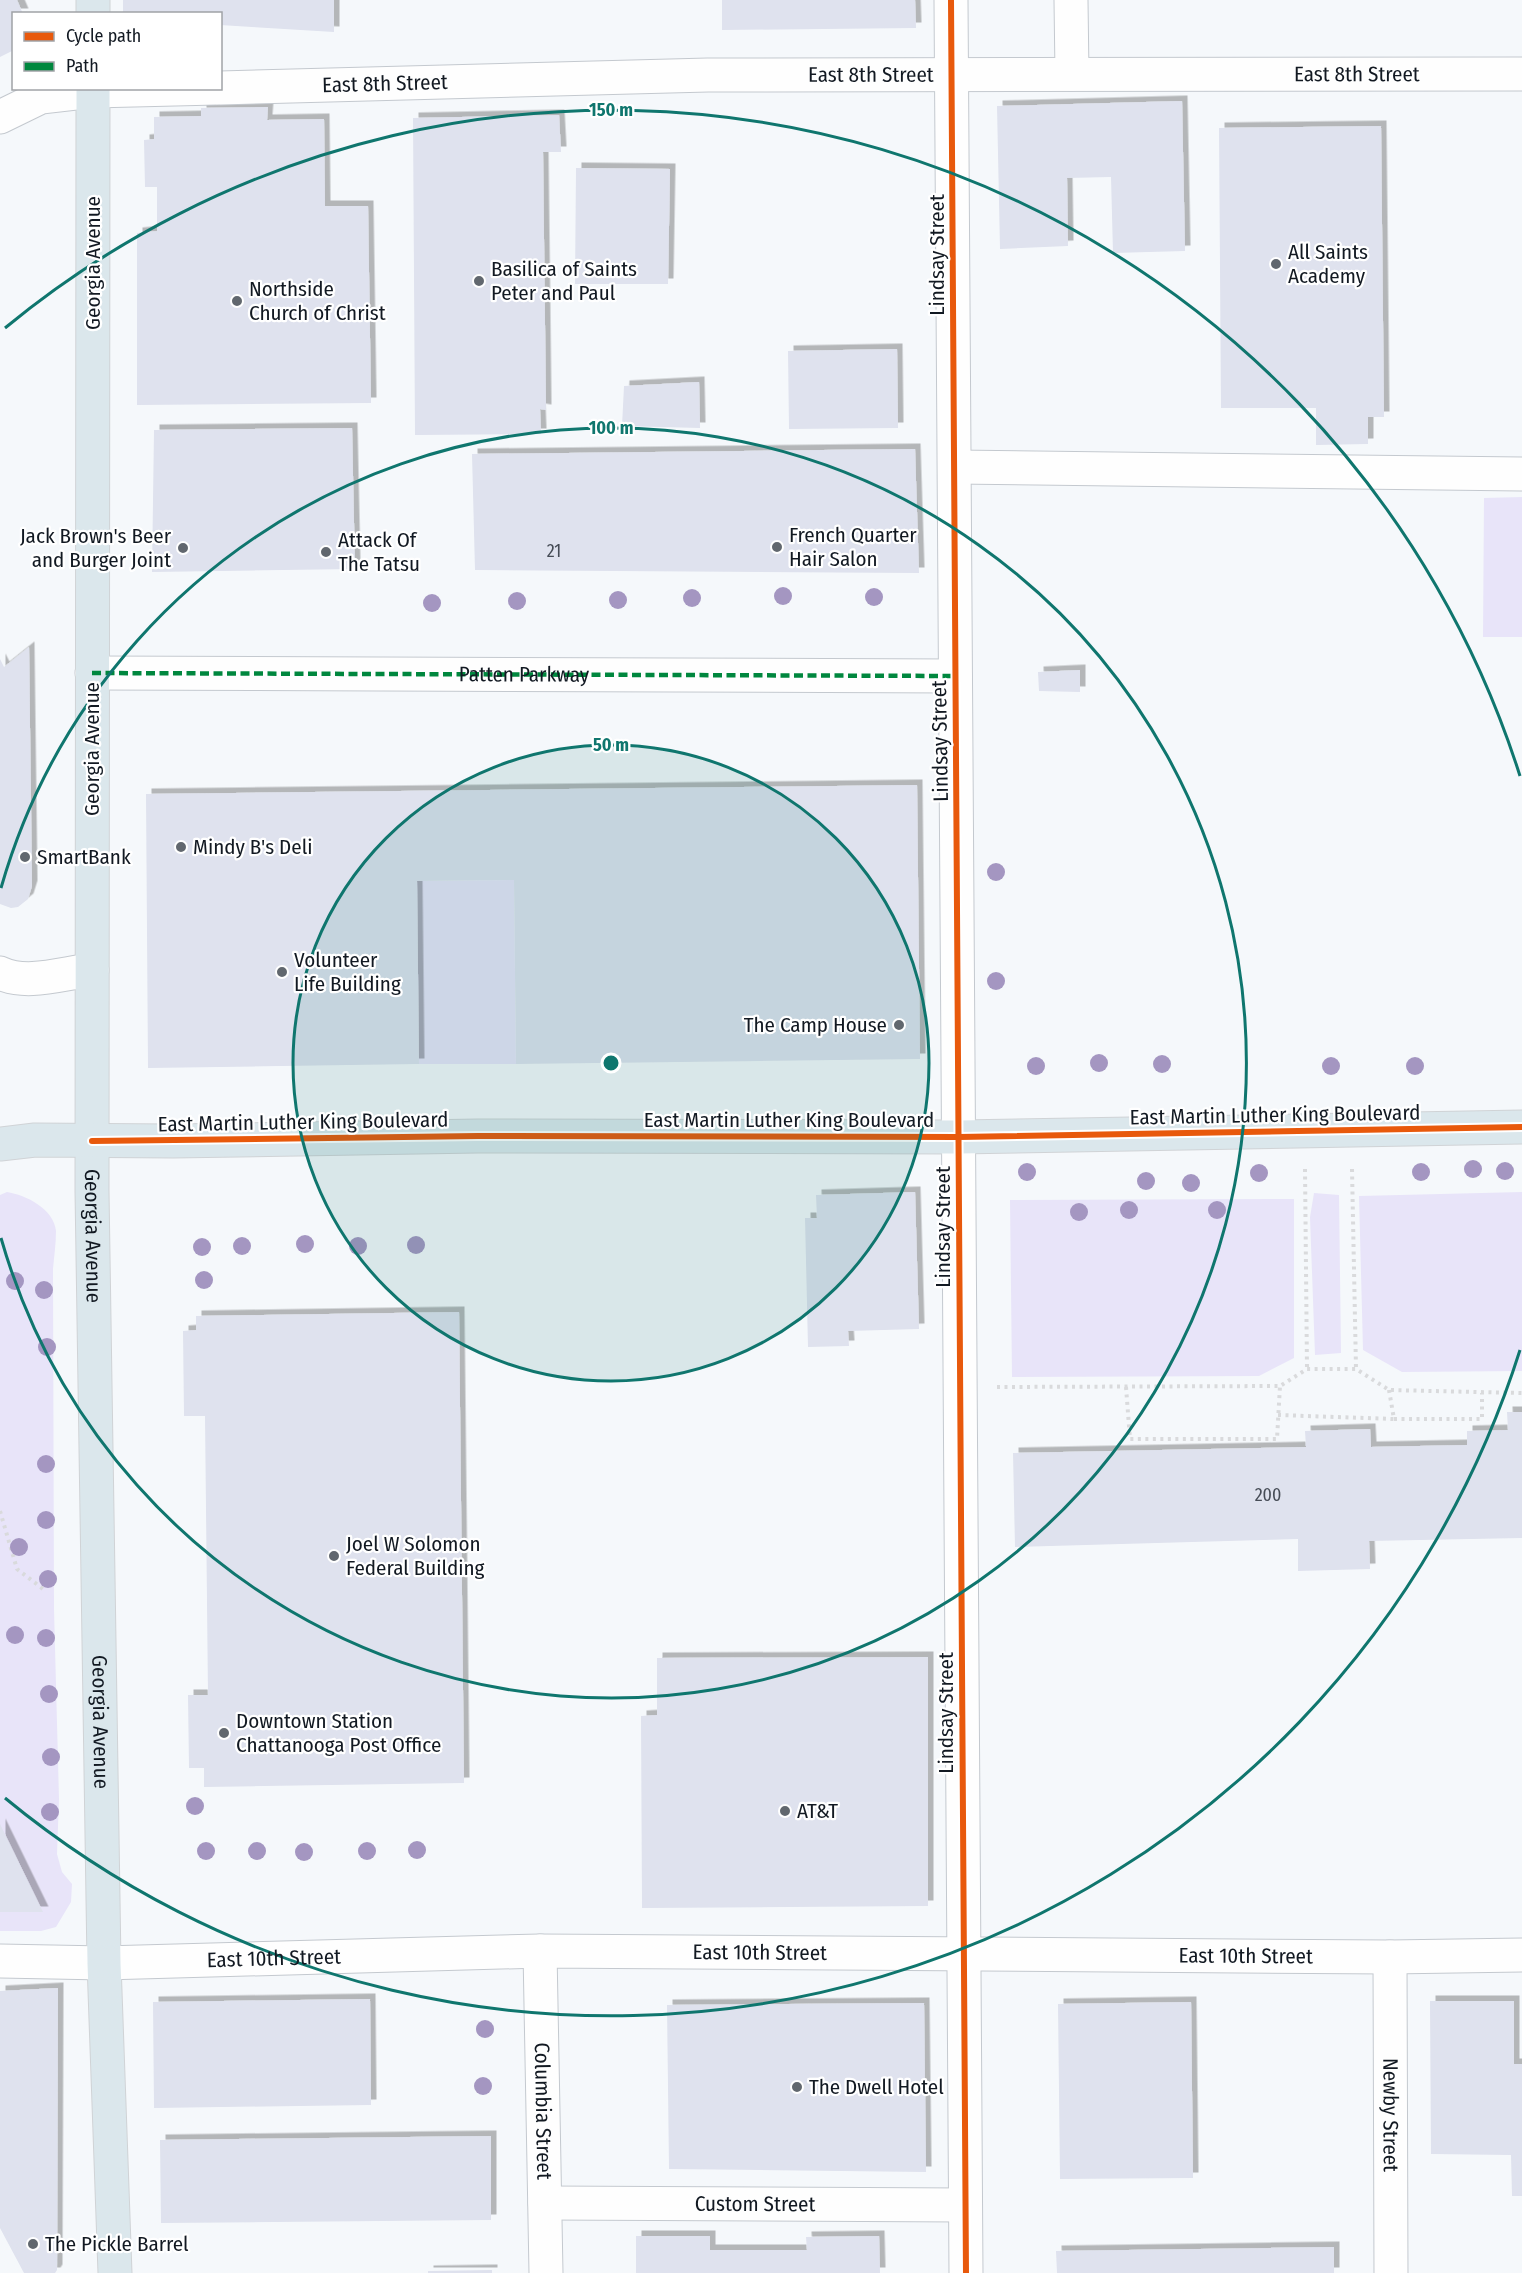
<svg xmlns="http://www.w3.org/2000/svg" width="1522" height="2273" font-family="'Fira Sans Condensed',sans-serif">
  <style>
    .green { fill: #e8e4f9 }
    .building { fill: #dfe2ee; filter: url(#shadow) }
    .lines { fill: none; stroke-linecap: round; stroke-linejoin: round }
    .minor-casing { stroke: #c4c9cf; stroke-width: 35 }
    .major-casing { stroke: #d0d3d6; stroke-width: 35 }
    .path { stroke: #d9dadc; stroke-width: 4; stroke-dasharray: 3 4.5; stroke-linecap: butt }
    .minor { stroke: #fefefe; stroke-width: 33 }
    .major { stroke: #dbe7ec; stroke-width: 33 }
    .quiet { stroke: #00873e; stroke-width: 4.5; stroke-dasharray: 9 4.5; stroke-linecap: butt }
    .cycleway-casing { stroke: #fff; stroke-width: 10 }
    .cycleway { stroke: #e8590c; stroke-width: 6 }
    .tree { fill: #a496c1 }
    .ring { fill: none; stroke: #0f766e; stroke-width: 3 }
    .poi-dot { fill: #61676e; stroke: #fff; stroke-width: 2 }
    .labels { text-anchor: middle; dominant-baseline: central; stroke-width: 4.5; stroke-linejoin: round; paint-order: stroke }
    .number-label { font-size: 18px; fill: #464c56 }
    .street-label { font-size: 21px; fill: #121922; stroke: #fff }
    .poi-label { font-size: 21px; fill: #121922; stroke: #fff; text-anchor: start }
    .centre { fill: #0f766e; stroke: #fff; stroke-width: 3 }
    .ring-label { font-size: 18px; text-anchor: middle; font-weight: bold; fill: #0f766e; stroke: #fff; stroke-width: 4.5; stroke-linejoin: round; paint-order: stroke }
  </style>
  <defs>
    <filter id="shadow"><feDropShadow dx="5.5" dy="-5.5" stdDeviation="0" flood-color="#0004"/></filter>
  </defs>
  <rect width="100%" height="100%" fill="#f5f8fb"/>
  <path class="green" d="M1522,497V637H1483L1484,498Z
    M514,880L516,1064H419L417,881Z
    M7,1192C26,1195 54,1209 56,1231C56,1244 54,1257 53,1269L54,1609L59,1799L57,1854L62,1872L72,1884L71,1902L56,1927L41,1931H0V1195Z
    M1522,1192V1371L1402,1372L1363,1350L1359,1196Z
    M1314,1193L1339,1195L1341,1353L1315,1355L1310,1217Z
    M1294,1199V1358L1259,1376L1012,1377L1010,1200Z"/>
  <path class="building" d="M0,0H17L23,14H14V50L0,57Z
    M123,0H334V32L220,25V14H123Z
    M722,0H915L916,28L722,30Z
    M1182,101L1185,251L1113,253L1111,177L1067,178L1068,246L1000,249L997,106Z
    M268,107L267,120L324,119L325,206H368L371,403L137,405V233L157,231V187H145L144,140L154,139V117L201,116V108Z
    M559,115L561,152H543L546,410L540,409L541,434L415,435L413,118Z
    M1381,126L1384,417H1368V444L1316,445V408H1221L1219,128Z
    M576,168L670,169L668,284H575Z
    M897,349L898,428L789,429L788,351Z
    M699,382L700,428L622,426L624,386Z
    M352,428L355,569L152,572L154,430Z
    M915,449L919,573L475,570L472,454Z
    M29,647L32,886L28,899L18,907L11,908L0,904V659L4,667Z
    M1080,670V692L1039,691L1038,672Z
    M917,785L920,1059L516,1064L514,880L417,881L419,1064L148,1068L146,794Z
    M915,1192L919,1329L848,1331L849,1346L808,1347L805,1218H817L816,1195Z
    M459,1312L464,1783L204,1787V1768H189L188,1695H208L205,1416H184L183,1331L196,1330V1316Z
    M1507,1412H1522V1538L1369,1541L1370,1569L1298,1571V1539L1015,1547L1013,1453L1306,1447L1305,1431L1370,1429L1371,1447L1467,1445V1431L1508,1430Z
    M928,1657V1906L642,1908L641,1716L657,1715V1658Z
    M0,1824L43,1912H0Z
    M58,1988L57,2270L55,2273H24L0,2228V1991Z
    M370,1999L371,2105L154,2108L153,2002Z
    M1430,2001H1514V2064H1522V2196H1512L1511,2155L1431,2154Z
    M1191,2002L1193,2178L1060,2179L1058,2004Z
    M924,2003L926,2172L669,2169L667,2005Z
    M491,2136V2220L161,2223L160,2140Z
    M636,2236H710V2250H807L806,2237L879,2236L880,2273H636Z
    M1334,2247V2273H1057L1056,2251Z
    M492,2270V2273H428V2271Z"/>
  <g class="lines">
    <defs>
      <g id="minor">
        <path d="M951,0L966,2273"/>
        <path d="M1071,0L1072,74"/>
        <path id="s1" d="M220,88L708,75L1522,74"/>
        <path d="M0,117L41,97L93,91L216,88"/>
        <path d="M955,467L1522,474"/>
        <path d="M92,673L955,676"/>
        <path d="M0,973C27,986 63,973 92,970"/>
        <path id="s2" d="M540,1951L546,2273"/>
        <path id="s3" d="M1390,1957L1391,2273"/>
        <path id="s4" d="M0,1961L104,1963L540,1951L1390,1957L1522,1955"/>
        <path id="s5" d="M545,2203L965,2205"/>
      </g>
      <g id="major">
        <path d="M93,14V0"/>
        <path id="s6" d="M93,88L92,1191L104,1963L115,2273"/>
        <path d="M0,1144L35,1140L173,1141L478,1136L959,1137L1522,1127"/>
      </g>
    </defs>
    <use href="#minor" class="minor-casing"/>
    <use href="#major" class="major-casing"/>
    <path class="path" d="M1305,1169L1307,1369
      M1352,1169L1356,1369
      M997,1387L1280,1386L1307,1369H1356L1389,1390L1522,1393
      M1126,1387L1130,1439H1277L1280,1386
      M1278,1415L1394,1419L1389,1390
      M1394,1419H1482V1393
      M0,1511L17,1569L43,1589"/>
    <use href="#minor" class="minor"/>
    <use href="#major" class="major"/>
    <path class="quiet" id="s7" d="M92,673L955,676"/>
    <defs>
      <path id="cycleway" d="M951,0L966,2273
        M92,1141L478,1136L959,1137L1522,1127"/>
    </defs>
    <use href="#cycleway" class="cycleway-casing"/>
    <use href="#cycleway" class="cycleway"/>
  </g>
  <g class="tree">
    <circle cx="783" cy="596" r="9"/>
    <circle cx="874" cy="597" r="9"/>
    <circle cx="692" cy="598" r="9"/>
    <circle cx="618" cy="600" r="9"/>
    <circle cx="517" cy="601" r="9"/>
    <circle cx="432" cy="603" r="9"/>
    <circle cx="996" cy="872" r="9"/>
    <circle cx="996" cy="981" r="9"/>
    <circle cx="1099" cy="1063" r="9"/>
    <circle cx="1162" cy="1064" r="9"/>
    <circle cx="1036" cy="1066" r="9"/>
    <circle cx="1331" cy="1066" r="9"/>
    <circle cx="1415" cy="1066" r="9"/>
    <circle cx="1473" cy="1169" r="9"/>
    <circle cx="1505" cy="1171" r="9"/>
    <circle cx="1027" cy="1172" r="9"/>
    <circle cx="1421" cy="1172" r="9"/>
    <circle cx="1259" cy="1173" r="9"/>
    <circle cx="1146" cy="1181" r="9"/>
    <circle cx="1191" cy="1183" r="9"/>
    <circle cx="1129" cy="1210" r="9"/>
    <circle cx="1217" cy="1210" r="9"/>
    <circle cx="1079" cy="1212" r="9"/>
    <circle cx="305" cy="1244" r="9"/>
    <circle cx="416" cy="1245" r="9"/>
    <circle cx="242" cy="1246" r="9"/>
    <circle cx="358" cy="1246" r="9"/>
    <circle cx="202" cy="1247" r="9"/>
    <circle cx="204" cy="1280" r="9"/>
    <circle cx="15" cy="1281" r="9"/>
    <circle cx="44" cy="1290" r="9"/>
    <circle cx="47" cy="1347" r="9"/>
    <circle cx="46" cy="1464" r="9"/>
    <circle cx="46" cy="1520" r="9"/>
    <circle cx="19" cy="1547" r="9"/>
    <circle cx="48" cy="1579" r="9"/>
    <circle cx="15" cy="1635" r="9"/>
    <circle cx="46" cy="1638" r="9"/>
    <circle cx="49" cy="1694" r="9"/>
    <circle cx="51" cy="1757" r="9"/>
    <circle cx="195" cy="1806" r="9"/>
    <circle cx="50" cy="1812" r="9"/>
    <circle cx="417" cy="1850" r="9"/>
    <circle cx="206" cy="1851" r="9"/>
    <circle cx="257" cy="1851" r="9"/>
    <circle cx="367" cy="1851" r="9"/>
    <circle cx="304" cy="1852" r="9"/>
    <circle cx="485" cy="2029" r="9"/>
    <circle cx="483" cy="2086" r="9"/>
  </g>
  <circle cx="611" cy="1063" r="318" fill="#0f766e" fill-opacity=".12"/>
  <g class="ring">
    <circle cx="611" cy="1063" r="318"/>
    <path d="M1 888A635 635 0 1 1 1 1238"/>
    <path d="M1520 1350A953 953 0 0 1 5 1798M5 328A953 953 0 0 1 1520 776"/>
  </g>
  <g class="poi-dot">
    <circle cx="1276" cy="264" r="6"/>
    <circle cx="479" cy="281" r="6"/>
    <circle cx="237" cy="301" r="6"/>
    <circle cx="777" cy="547" r="6"/>
    <circle cx="183" cy="548" r="6"/>
    <circle cx="326" cy="552" r="6"/>
    <circle cx="181" cy="847" r="6"/>
    <circle cx="25" cy="857" r="6"/>
    <circle cx="282" cy="972" r="6"/>
    <circle cx="899" cy="1025" r="6"/>
    <circle cx="334" cy="1556" r="6"/>
    <circle cx="224" cy="1733" r="6"/>
    <circle cx="785" cy="1811" r="6"/>
    <circle cx="797" cy="2087" r="6"/>
    <circle cx="33" cy="2244" r="6"/>
  </g>
  <g class="labels">
    <g class="number-label">
      <text x="554" y="551">21</text>
      <text x="1268" y="1495">200</text>
    </g>
    <g class="street-label">
      <text stroke="none"><textPath href="#s1" startOffset="651">East 8th Street</textPath></text>
      <text stroke="none"><textPath href="#s1" startOffset="1137">East 8th Street</textPath></text>
      <text stroke="none"><textPath href="#s1" startOffset="165">East 8th Street</textPath></text>
      <text transform="translate(937 255) rotate(-90)">Lindsay Street</text>
      <text transform="translate(93 263) rotate(-90)">Georgia Avenue</text>
      <text stroke="none"><textPath href="#s7" startOffset="432">Patten Parkway</textPath></text>
      <text transform="translate(940 741) rotate(-91)">Lindsay Street</text>
      <text transform="translate(92 749) rotate(-90)">Georgia Avenue</text>
      <text transform="translate(1275 1115) rotate(-1)">East Martin Luther King Boulevard</text>
      <text x="789" y="1120">East Martin Luther King Boulevard</text>
      <text transform="translate(303 1122) rotate(-1)">East Martin Luther King Boulevard</text>
      <text transform="translate(943 1227) rotate(-90)">Lindsay Street</text>
      <text stroke="none"><textPath href="#s6" startOffset="1148">Georgia Avenue</textPath></text>
      <text transform="translate(946 1713) rotate(-90)">Lindsay Street</text>
      <text stroke="none"><textPath href="#s6" startOffset="1634">Georgia Avenue</textPath></text>
      <text stroke="none"><textPath href="#s4" startOffset="760">East 10th Street</textPath></text>
      <text stroke="none"><textPath href="#s4" startOffset="1246">East 10th Street</textPath></text>
      <text stroke="none"><textPath href="#s4" startOffset="274">East 10th Street</textPath></text>
      <text stroke="none"><textPath href="#s2" startOffset="160">Columbia Street</textPath></text>
      <text stroke="none"><textPath href="#s3" startOffset="158">Newby Street</textPath></text>
      <text stroke="none"><textPath href="#s5" startOffset="210">Custom Street</textPath></text>
    </g>
    <g class="poi-label">
      <text x="1288" y="252">All Saints<tspan x="1288" dy="24">Academy</tspan></text>
      <text x="491" y="269">Basilica of Saints<tspan x="491" dy="24">Peter and Paul</tspan></text>
      <text x="249" y="289">Northside<tspan x="249" dy="24">Church of Christ</tspan></text>
      <text x="789" y="535">French Quarter<tspan x="789" dy="24">Hair Salon</tspan></text>
      <text x="171" y="536" text-anchor="end">Jack Brown's Beer<tspan x="171" dy="24">and Burger Joint</tspan></text>
      <text x="338" y="540">Attack Of<tspan x="338" dy="24">The Tatsu</tspan></text>
      <text x="193" y="847">Mindy B's Deli</text>
      <text x="37" y="857">SmartBank</text>
      <text x="294" y="960">Volunteer<tspan x="294" dy="24">Life Building</tspan></text>
      <text x="887" y="1025" text-anchor="end">The Camp House</text>
      <text x="346" y="1544">Joel W Solomon<tspan x="346" dy="24">Federal Building</tspan></text>
      <text x="236" y="1721">Downtown Station<tspan x="236" dy="24">Chattanooga Post Office</tspan></text>
      <text x="797" y="1811">AT&amp;T</text>
      <text x="809" y="2087">The Dwell Hotel</text>
      <text x="45" y="2244">The Pickle Barrel</text>
    </g>
  </g>
  <circle cx="611" cy="1063" r="9" class="centre"/>
  <g class="ring-label">
    <text x="611" y="116">150 m</text>
    <text x="611" y="434">100 m</text>
    <text x="611" y="751">50 m</text>
  </g>
  <rect x="12" y="12" width="210" height="78" fill="#ffffff" stroke="#a0a3a7" stroke-width="1.5"/>
  <rect x="24" y="32" width="30" height="9" fill="#e8590c" stroke="#a0a3a7" stroke-width="1.5"/>
  <text x="66" y="42" font-size="18" fill="#121922">Cycle path</text>
  <rect x="24" y="62" width="30" height="9" fill="#00873e" stroke="#a0a3a7" stroke-width="1.5"/>
  <text x="66" y="72" font-size="18" fill="#121922">Path</text>
</svg>
